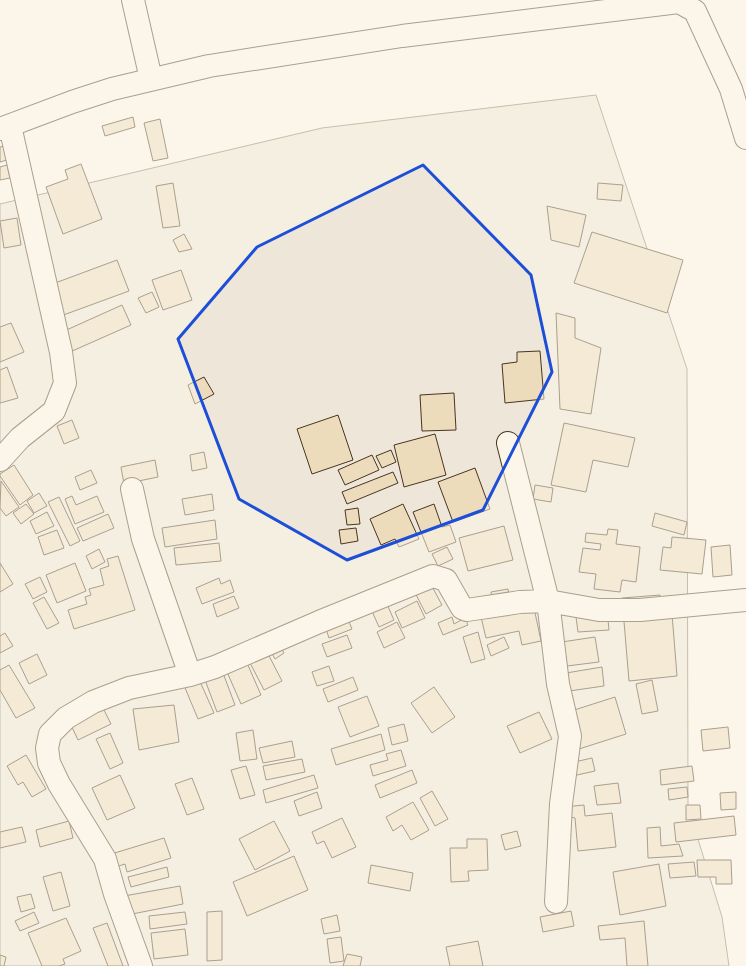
<svg xmlns="http://www.w3.org/2000/svg" width="746" height="966" font-family="'Source Sans 3',sans-serif">
  <style>
    .green { fill: #ede6d9; stroke: #887966 }
    .building { fill: #ecdcbc; stroke: #4a3520 }
    .lines { fill: none; stroke-linecap: round; stroke-linejoin: round }
    .minor-casing { stroke: #4a3520; stroke-width: 24 }
    .minor { stroke: #fbf6e9; stroke-width: 22 }
    .marked { fill: none; stroke: #1d4ed8; stroke-width: 3; stroke-linejoin: round }
  </style>
  <rect width="100%" height="100%" fill="#fbf6e9"/>
  <path class="green" d="M596,95L687,369L688,807L722,917L729,966H0V204L322,128Z"/>
  <path class="building" d="M133,117L135,127L105,136L102,126Z
    M160,119L168,158L153,161L144,123Z
    M5,146L7,160L0,162V147Z
    M81,164L102,219L63,234L46,187L68,179L65,170Z
    M7,165L10,178L0,180V167Z
    M173,183L180,226L163,228L156,186Z
    M598,183L623,185L621,201L597,199Z
    M547,206L586,215L579,247L551,240Z
    M17,218L21,245L4,248L0,221Z
    M592,232L683,260L667,313L574,283Z
    M184,234L192,249L179,252L173,240Z
    M117,260L129,291L58,317L47,286Z
    M181,270L192,300L163,310L152,280Z
    M152,292L159,307L146,313L138,298Z
    M122,305L131,325L70,352L62,332Z
    M556,313L575,318V338L601,348L591,414L560,409Z
    M11,323L24,352L0,362V327Z
    M540,351L544,399L505,403L502,364L517,362V352Z
    M7,367L18,398L0,403V370Z
    M204,377L214,394L195,404L188,385Z
    M454,393L456,430L422,431L420,395Z
    M338,415L353,460L312,474L297,429Z
    M72,420L79,438L64,444L57,426Z
    M564,423L635,438L628,467L593,460L586,492L551,485Z
    M435,434L446,475L404,487L394,445Z
    M391,450L396,462L382,468L376,456Z
    M204,452L207,468L192,471L190,455Z
    M372,455L379,470L345,485L338,470Z
    M155,460L158,477L124,484L121,467Z
    M14,465L33,495L20,505L0,476V474Z
    M475,468L490,509L453,522L438,482Z
    M91,470L97,483L80,490L75,477Z
    M393,472L398,483L347,504L342,492Z
    M1,481L19,507L6,516L0,508Z
    M535,485L553,488L551,502L533,499Z
    M39,493L47,506L34,513L27,501Z
    M212,494L214,510L185,515L182,499Z
    M72,496L76,505L97,496L104,512L75,524L65,499Z
    M59,497L80,541L70,546L48,502Z
    M26,504L34,514L21,524L13,513Z
    M403,504L419,539L399,547L395,539L381,545L370,519Z
    M434,504L442,527L450,525L456,542L429,552L413,512Z
    M358,508L360,524L347,525L345,510Z
    M47,512L54,526L36,534L30,521Z
    M655,513L687,522L684,535L652,526Z
    M108,514L114,528L83,541L77,528Z
    M215,520L217,539L165,547L162,528Z
    M504,526L513,560L468,571L459,538Z
    M356,528L358,541L341,544L339,530Z
    M608,529L618,530L616,544L640,547L636,582L622,580L620,592L594,589L596,574L579,572L583,548L600,550L601,544L585,542L586,533L607,535Z
    M57,530L64,548L44,555L38,537Z
    M672,537L706,540L702,574L660,570L663,547L671,548Z
    M219,543L221,561L176,565L174,548Z
    M730,545L732,575L713,577L711,547Z
    M447,547L453,559L438,566L432,554Z
    M99,549L105,562L92,569L86,556Z
    M118,556L135,610L74,629L68,610L87,604L85,597L91,595L89,589L104,585L100,569L109,566L107,559Z
    M0,563L13,584L0,592Z
    M75,563L86,591L57,603L46,575Z
    M40,577L47,592L33,599L25,584Z
    M219,578L221,584L230,580L234,592L202,604L196,588Z
    M428,579L442,605L426,614L412,587Z
    M508,589L510,602L493,604L491,592Z
    M660,595L661,614H672L677,676L629,681L622,598Z
    M234,596L239,608L217,617L213,604Z
    M44,597L59,623L47,629L33,603Z
    M606,599L609,630L578,632L574,602Z
    M417,601L425,618L402,628L395,612Z
    M386,602L394,620L379,627L371,609Z
    M534,608L541,641L522,645L519,631L486,638L480,613L488,611L489,618Z
    M346,614L352,629L329,638L324,623Z
    M452,617L454,624L465,618L468,625L443,635L438,623Z
    M397,622L405,638L384,648L377,632Z
    M478,632L485,659L471,663L463,637Z
    M5,633L13,646L0,653V636Z
    M347,635L352,648L327,657L322,644Z
    M504,637L509,648L491,656L487,645Z
    M595,637L599,662L559,667L555,643Z
    M278,643L284,653L275,659L269,648Z
    M266,650L282,681L264,690L248,659Z
    M37,654L47,675L29,684L19,663Z
    M247,663L261,695L241,704L227,672Z
    M9,665L35,708L16,718L0,690V670Z
    M329,666L334,681L317,686L312,672Z
    M602,667L604,686L562,692L560,674Z
    M223,673L235,705L217,712L205,680Z
    M198,677L214,713L198,719L183,683Z
    M353,677L358,690L328,702L323,689Z
    M652,680L658,711L642,714L636,684Z
    M434,687L455,717L432,733L411,703Z
    M96,694L111,724L78,740L64,710Z
    M367,696L379,726L350,737L338,707Z
    M615,697L626,734L579,749L568,712Z
    M174,705L179,742L139,750L133,709Z
    M539,712L552,739L520,753L507,726Z
    M404,724L408,741L392,745L388,728Z
    M728,727L730,748L703,751L701,730Z
    M253,730L257,759L240,761L236,733Z
    M110,733L123,763L110,769L96,739Z
    M381,734L385,750L336,765L331,749Z
    M292,741L295,757L263,763L259,748Z
    M401,750L406,766L373,776L370,765L388,760L386,754Z
    M26,755L46,789L32,797L23,782L18,785L7,766Z
    M592,758L595,771L568,777L570,763Z
    M302,759L305,772L266,780L263,766Z
    M246,766L255,795L240,799L231,770Z
    M692,766L694,781L661,785L660,770Z
    M412,770L417,783L380,798L375,785Z
    M120,775L135,808L107,820L92,788Z
    M314,775L318,788L266,803L263,790Z
    M192,778L204,809L187,815L175,784Z
    M618,783L621,803L597,805L594,786Z
    M687,787L688,797L669,800L668,789Z
    M432,791L448,819L435,826L420,798Z
    M317,792L322,808L299,816L294,801Z
    M736,792V809L721,810L720,793Z
    M413,802L429,830L411,840L402,825L393,831L386,817Z
    M584,805L585,816L612,813L616,847L578,851L575,818L564,816L563,807Z
    M686,805H700L701,819L686,820Z
    M734,816L736,835L676,842L674,823Z
    M342,818L356,847L332,858L324,841L317,844L312,832Z
    M69,821L73,838L40,847L36,830Z
    M274,821L290,851L255,870L239,839Z
    M22,827L26,842L0,848V832Z
    M660,827L661,846L679,844L683,856L648,858L647,828Z
    M517,831L521,846L505,850L501,835Z
    M164,838L171,858L127,872L125,864L112,868L108,855Z
    M467,839H487L488,870L468,871L469,881L451,882L450,848H467Z
    M294,856L308,890L247,916L233,882Z
    M697,860H731L732,884H716V877H698Z
    M694,862L696,876L670,878L668,864Z
    M659,864L666,906L620,915L613,872Z
    M371,865L413,873L410,891L368,883Z
    M167,867L169,877L131,887L128,877Z
    M61,872L70,906L53,911L43,877Z
    M180,886L183,904L127,915L124,896Z
    M31,894L35,908L21,912L17,897Z
    M222,911V960L207,961V912Z
    M571,911L574,926L543,932L540,917Z
    M34,912L39,923L20,931L15,921Z
    M185,912L187,924L150,929L149,916Z
    M337,915L340,931L324,934L321,919Z
    M66,918L81,951L63,959L65,964L59,966H42L28,933Z
    M644,921L648,966H627L625,938L600,940L598,926Z
    M107,923L123,966H108L93,928Z
    M185,929L188,955L154,959L151,933Z
    M341,937L344,961L330,963L327,939Z
    M478,941L483,966H450L446,947Z
    M347,954L362,957L360,966H343Z
    M0,955L6,957L4,966H0Z"/>
  <g class="lines">
    <defs>
      <path id="minor" d="M133,0L151,79
        M0,129L72,102L112,89L209,66L402,36L679,2L695,11L731,89L746,138
        M508,443L548,601L558,684L570,736L561,804L556,902
        M0,460L20,438L54,411L65,383L61,352L10,126
        M132,489L143,539L190,675
        M141,966L115,894L105,859L59,784L49,763L47,748L50,734L66,718L93,702L129,688L190,675L215,667L319,622L433,576L446,580L462,608L467,610L520,602L548,601L599,610H640L746,600"/>
    </defs>
    <use href="#minor" class="minor-casing"/>
    <use href="#minor" class="minor"/>
  </g>
  <path d="M0 0H746V966H0ZM423,165L531,275L552,372L483,510L347,560L239,499L178,339L257,247Z" fill="#fbf6e9" fill-opacity=".55" fill-rule="evenodd"/>
  <path class="marked" d="M423,165L531,275L552,372L483,510L347,560L239,499L178,339L257,247Z"/>
</svg>
